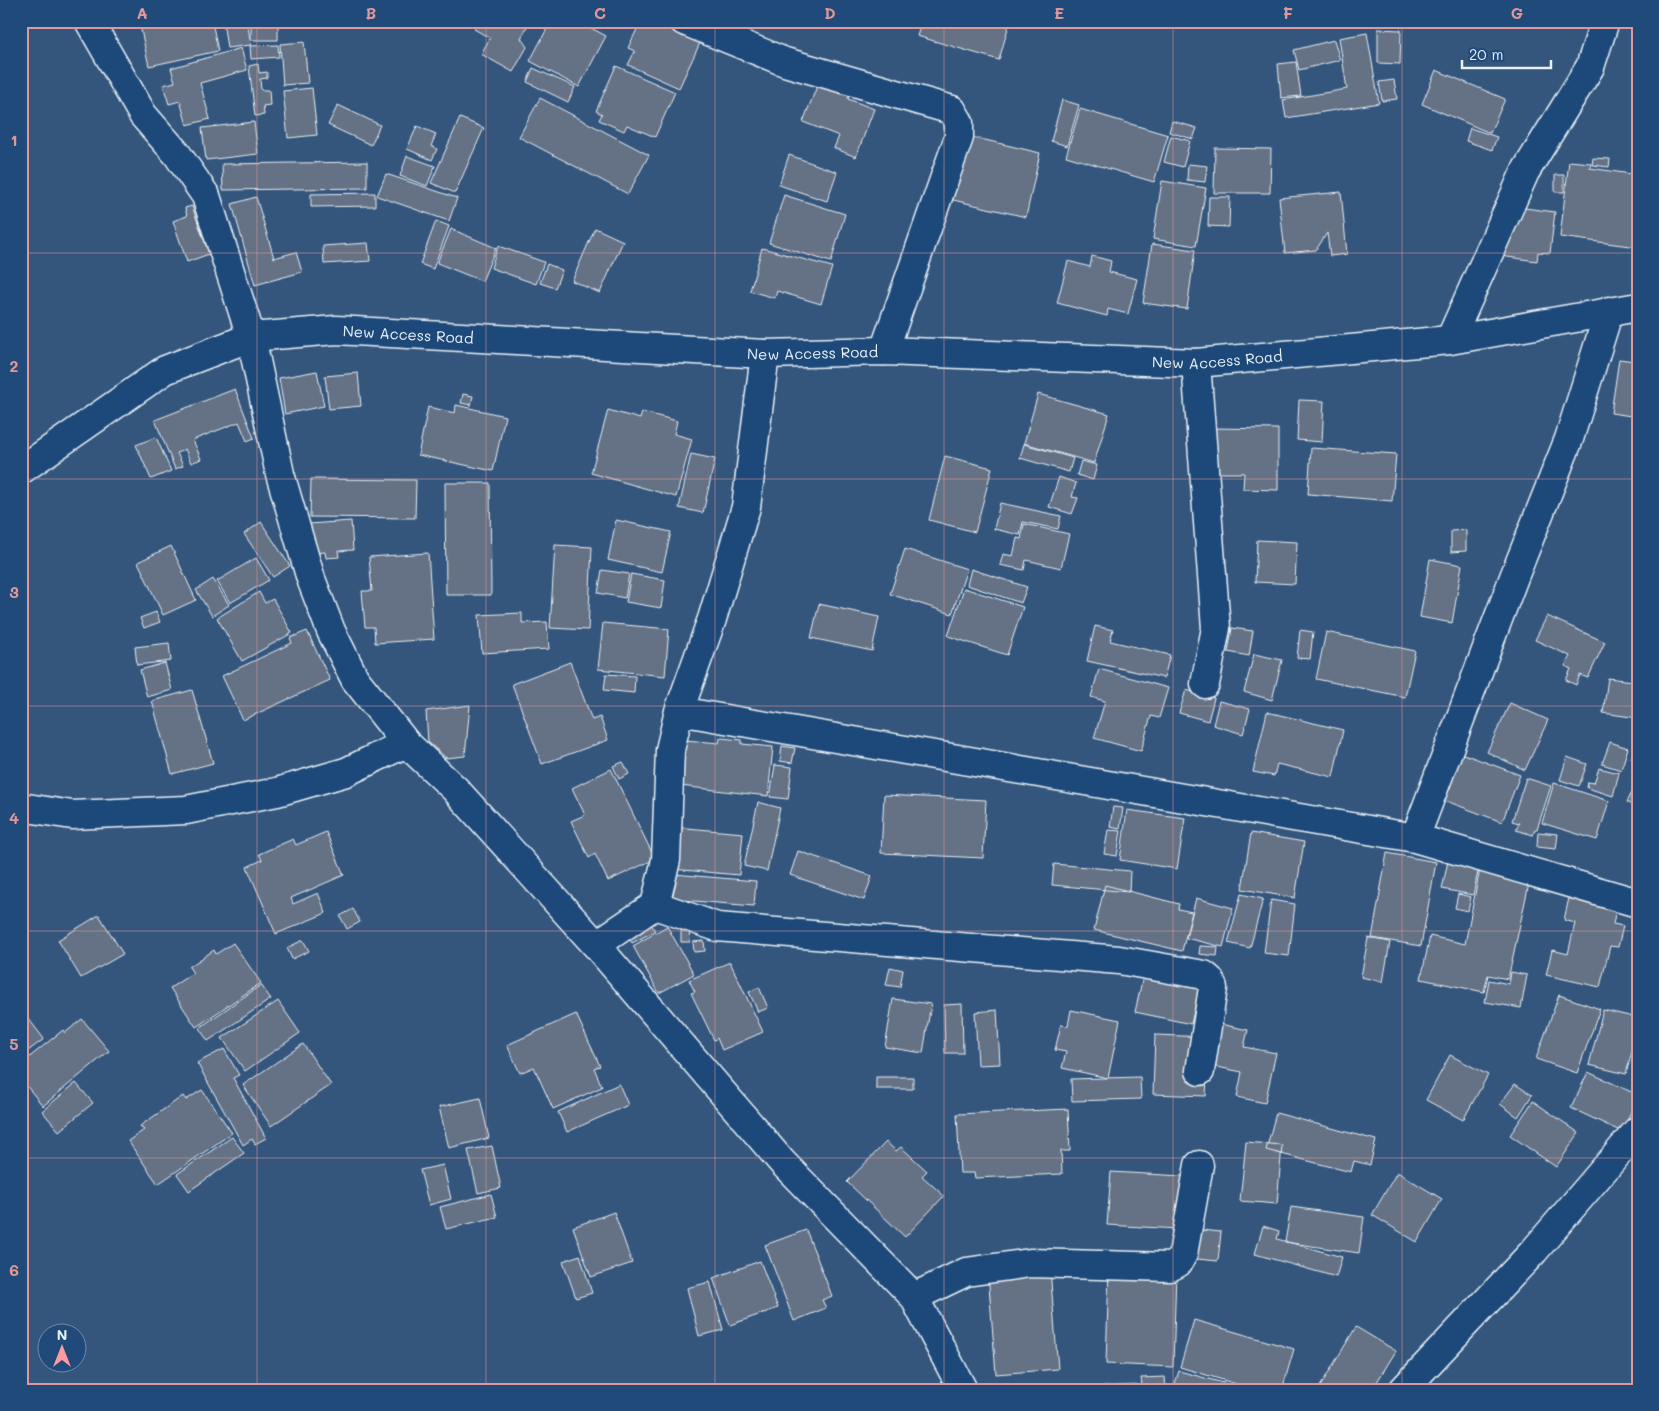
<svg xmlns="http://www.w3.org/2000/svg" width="1659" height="1411" font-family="Mali,sans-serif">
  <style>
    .building { fill: #657184; stroke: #e8f1f8 }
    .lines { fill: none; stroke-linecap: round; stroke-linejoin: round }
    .minor-casing { stroke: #e8f1f8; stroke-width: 31 }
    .major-casing { stroke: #e8f1f8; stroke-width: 31 }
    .minor { stroke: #1f4a7a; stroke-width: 28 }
    .major { stroke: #1f4a7a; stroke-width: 28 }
    .grid { fill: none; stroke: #e0979a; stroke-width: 1; stroke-opacity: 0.55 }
    .labels { text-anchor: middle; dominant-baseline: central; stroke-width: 4; stroke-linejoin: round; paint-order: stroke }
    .street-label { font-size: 15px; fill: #e8f1f8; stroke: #1f4a7a }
    .neatline { fill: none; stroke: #e0979a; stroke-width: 2 }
    .grid-label { font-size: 16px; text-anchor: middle; font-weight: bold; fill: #e0979a }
  </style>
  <rect width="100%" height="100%" fill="#34567d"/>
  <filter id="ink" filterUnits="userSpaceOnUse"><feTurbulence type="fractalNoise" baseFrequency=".02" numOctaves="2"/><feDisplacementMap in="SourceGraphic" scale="10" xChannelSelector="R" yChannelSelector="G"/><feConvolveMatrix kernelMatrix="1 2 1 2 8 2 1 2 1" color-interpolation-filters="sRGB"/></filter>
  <g filter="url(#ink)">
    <path class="building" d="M139,21H212L218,51L149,66Z
      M223,21H247L251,45L227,48Z
      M251,21H278V40H251Z
      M478,21H530L521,38L527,47L513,72L481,54L490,38L474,29Z
      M551,21H561L568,25L570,21H578L606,36L579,87L530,61Z
      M641,21H654L700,43L679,88L628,65L635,51L628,48Z
      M922,21H1010L999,60L917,36Z
      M1378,29L1401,30L1400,64L1378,63Z
      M1367,33L1379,103L1286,118L1283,100L1347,89L1339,38Z
      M1334,40L1340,60L1299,70L1294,50Z
      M304,42L308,83L283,85L280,44Z
      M278,45L279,57L251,59L250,46Z
      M241,48L247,70L200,83L210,119L187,125L180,101L169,104L163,85L175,82L171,68Z
      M1296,62L1301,96L1281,98L1278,64Z
      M258,64L259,73L267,72V78L260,79L261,90H269L270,105L263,106L264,115L255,116L249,66Z
      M616,66L675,92L655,137L627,125L624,131L599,120L602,114L596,111Z
      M533,68L575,87L568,102L527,82Z
      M1436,70L1505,99L1490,133L1422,104Z
      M1394,80L1397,99L1382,101L1379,82Z
      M819,81L850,93L848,99L874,109L856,157L834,148L839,136L803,122Z
      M312,88L317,135L288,138L283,91Z
      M540,98L649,155L628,194L519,137Z
      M1062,100L1079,105L1067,146L1051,141Z
      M338,105L380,125L371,145L328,125Z
      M1080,109L1168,135L1154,182L1066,156Z
      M460,118L484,128L455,193L431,183Z
      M1172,121L1197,128L1193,139L1169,132Z
      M254,122L258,154L206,160L202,128Z
      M417,126L436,134L431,146L437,149L432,160L407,149Z
      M1470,128L1497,137L1492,150L1466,141Z
      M964,135L1040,153L1026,217L949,199Z
      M1171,136L1190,141L1183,167L1164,162Z
      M1215,148L1271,149L1270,193H1214Z
      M789,155L837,172L827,201L779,185Z
      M407,156L435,166L427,186L400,176Z
      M1593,158L1610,159L1609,167L1592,165Z
      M1569,161L1591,163L1590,168L1638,175V247L1560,237Z
      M367,162V188L223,190L222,164Z
      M1188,164L1207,166L1205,182L1187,180Z
      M386,174L457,198L449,221L377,196Z
      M1555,175H1564V192H1555Z
      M1162,181L1206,188L1196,246L1153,239Z
      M1341,192L1347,254L1330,256L1327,233L1316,250L1285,253L1279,198Z
      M375,193V206L311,207V194Z
      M784,195L845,214L831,262L769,243Z
      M256,197L274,258L296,252L302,272L255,285L232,204Z
      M1209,197H1230L1229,227L1208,226Z
      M192,206L209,254L187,262L173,221L187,216L185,208Z
      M1517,207L1555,212L1550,253L1538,252L1537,261L1500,256Z
      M436,221L449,226L433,269L420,264Z
      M595,228L623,241L600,293L572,281Z
      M451,229L496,248L482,281L437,263Z
      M368,243L370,261L324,264L323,246Z
      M1152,244L1195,250L1187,309L1143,303Z
      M498,246L544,262L536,284L491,268Z
      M762,248L832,267L821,304L777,291L775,298L750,291Z
      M1092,256L1111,261L1109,272L1137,279L1128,314L1108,309L1107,316L1057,303L1068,261L1090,267Z
      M547,264L562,270L555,288L540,283Z
      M1636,355H1638V417L1611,413L1619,359L1635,361Z
      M317,371L324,406L285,414L279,378Z
      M358,373L361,406L329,409L325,376Z
      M235,389L254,438L247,441L239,422L193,440L201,459L191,463L185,449L177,453L183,466L175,469L155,420Z
      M463,394L473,396L471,405L461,403Z
      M1038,394L1109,414L1094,463L1024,443Z
      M1299,400L1324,401L1322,442L1297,440Z
      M456,405L505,416L493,471L418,455L428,407L455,413Z
      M608,410L640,419L642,412L677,421L674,434L692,439L676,497L591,473Z
      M1211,428L1278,429V490L1243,489L1244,473H1210Z
      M156,437L171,471L151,479L136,445Z
      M1024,444L1073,458L1069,472L1020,458Z
      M1311,448L1396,454L1392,501L1308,494Z
      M691,454L715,459L703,513L679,508Z
      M945,456L992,468L975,532L929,520Z
      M1081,461L1097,465L1093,480L1077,475Z
      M1059,477L1076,483L1072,497L1078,498L1072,514L1049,507Z
      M311,479L416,480L415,518L310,517Z
      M445,483H490L491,595H446Z
      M1000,503L1061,516L1058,529L1023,522L1020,535L994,529Z
      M616,520L671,532L662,572L608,560Z
      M351,521L353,550L338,551L339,557L326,558L325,552L311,553L309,524Z
      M261,522L290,566L273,577L244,534Z
      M1024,524L1069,534L1061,568L1026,560L1024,570L1000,565L1003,554L1013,556L1017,538L1021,539Z
      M1466,530V551L1451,552V531Z
      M1257,540L1297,542L1295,584L1255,582Z
      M555,545L592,547L588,630L550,628Z
      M171,546L196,600L163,615L138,562Z
      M905,549L967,569L952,614L890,594Z
      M428,553L434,639L375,643L374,627H365L362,591H372L369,557Z
      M256,558L269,580L230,603L217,581Z
      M1430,559L1462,565L1452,623L1420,617Z
      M971,569L1027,587L1021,603L967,585Z
      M602,570L629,574L625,598L598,593Z
      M631,574L665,580L661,608L626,602Z
      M1638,575V586L1632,582Z
      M213,579L229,605L212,616L196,590Z
      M964,588L1023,607L1007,655L948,636Z
      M259,592L265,603L273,599L292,633L242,661L217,618Z
      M819,604L879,617L872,651L811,638Z
      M156,612L160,622L144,628L140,618Z
      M522,613V623L547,622L549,649L482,653L479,615Z
      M1547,616L1605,642L1588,678L1580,675L1576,685L1566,680L1571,669L1565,666L1570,656L1535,640Z
      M603,623L669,629L665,676L598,669Z
      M1095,626L1113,630L1110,641L1170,655L1164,678L1087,661Z
      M1232,628L1253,631L1249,656L1228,652Z
      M1300,630L1313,632L1310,659L1297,658Z
      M307,631L330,680L243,720L222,676L292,643L290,638Z
      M1326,632L1415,651L1405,697L1316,679Z
      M169,643L171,661L137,665L135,647Z
      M1638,648V718L1603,713L1608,678L1633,681Z
      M1254,654L1282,660L1272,700L1244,692Z
      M570,662L592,720L600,717L608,740L542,764L512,684Z
      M165,663L172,690L147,697L140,670Z
      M1099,669L1168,688L1159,718L1151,716L1141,751L1094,738L1105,701L1091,697Z
      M606,674L635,676L634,693L604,690Z
      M192,690L213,763L172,774L152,701Z
      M1186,690L1214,698L1208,721L1179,713Z
      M1219,701L1250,709L1243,734L1213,725Z
      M1510,703L1548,720L1525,770L1487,752Z
      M470,705L465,756L446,758L428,742L426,711Z
      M1267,712L1343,730L1333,777L1277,764L1274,776L1253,772Z
      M720,738L742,740V744L773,747L768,796L680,786L685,740L719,743Z
      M1610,742L1628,748L1621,770L1602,764Z
      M1638,743V762L1631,758Z
      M782,746L795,748L792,763L780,761Z
      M1450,749L1520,775L1502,822L1433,796Z
      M1567,757L1587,764L1579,786L1560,780Z
      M623,762L629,774L619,779L613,766Z
      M775,765L792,767L788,799L770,797Z
      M1599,768L1619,773L1613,796L1587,788L1588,782L1594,783Z
      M611,769L655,859L608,881L595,854L589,858L571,821L585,815L572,788Z
      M1526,778L1551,786L1537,829H1535L1533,835L1516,830L1519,823L1512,821Z
      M1638,781V808L1627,802Z
      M1554,783L1609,801L1597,840L1542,823Z
      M884,795L986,800L983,858L881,853Z
      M758,802L780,808L767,871L744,866Z
      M1113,807L1123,808L1120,829L1110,827Z
      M1127,810L1185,818L1177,869L1120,860Z
      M675,827L743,833L739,875L672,869Z
      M1108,830L1121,831L1117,856L1104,854Z
      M326,832L344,875L291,898L293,904L318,893L326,913L276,934L247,867L262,860L259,854L293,839L296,845Z
      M1538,832L1558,834L1556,849L1537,847Z
      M1251,833L1304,842L1295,898L1242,889Z
      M21,839L25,859L21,860Z
      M798,851L872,876L864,900L790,875Z
      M1387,853L1436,862L1421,946L1372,938Z
      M1448,861L1479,867L1473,895L1442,889Z
      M1054,864L1130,871L1129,892L1052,885Z
      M1480,869L1530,879L1508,979L1488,975L1484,992L1421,979L1430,936L1465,944Z
      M673,874L756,881L754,906L670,899Z
      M1105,885L1179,904L1178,909L1192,912L1182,951L1094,930Z
      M1241,894L1263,899L1250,948L1228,943Z
      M1458,894L1471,897L1468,911L1455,908Z
      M1196,898L1233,908L1223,947L1186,938Z
      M1569,898L1616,909L1613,924L1623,926L1618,947L1610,946L1600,987L1546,975L1552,950L1568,954L1575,923L1564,920Z
      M1271,900L1295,904L1289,956L1264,953Z
      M353,909L360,922L347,929L340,916Z
      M99,915L123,954L81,978L58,940Z
      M649,920L655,931L632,943L626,931Z
      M667,926L694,974L659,993L633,946Z
      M689,928L690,942H681V929Z
      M1368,938L1390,942L1383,982L1361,977Z
      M303,940L309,951L292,959L287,948Z
      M704,941L705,951L694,952L693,942Z
      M233,943L261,983L196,1027L170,988L193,973L189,967L214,950L216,954Z
      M1200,946L1218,947L1217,956L1199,954Z
      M730,962L763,1032L722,1050L717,1038L714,1040L691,993L695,992L689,980Z
      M890,967L903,970L900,987L886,985Z
      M1144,972L1200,983L1191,1024L1135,1012Z
      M1511,972L1527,975L1521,1008L1485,1002L1489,980L1509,984Z
      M261,985L271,999L208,1041L199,1028Z
      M759,987L768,1008L758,1012L749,992Z
      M1559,995L1600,1009L1577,1073L1536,1059Z
      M893,999L931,1004L923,1053L885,1047Z
      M278,1001L300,1033L245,1071L222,1038Z
      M962,1004L963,1053H945L944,1005Z
      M21,1009L44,1039L21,1056Z
      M997,1010L1000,1064L978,1065L975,1012Z
      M1071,1010L1120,1020L1108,1078L1062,1068L1066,1052L1055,1050L1061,1025L1068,1026Z
      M1603,1010L1638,1018V1029L1626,1074L1589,1065Z
      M576,1014L600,1066L594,1068L602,1087L553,1109L534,1067L520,1073L507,1045Z
      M82,1019L109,1051L43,1106L21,1079V1064L63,1030L65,1033Z
      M1211,1022L1248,1030L1244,1047L1276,1053L1265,1103L1237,1097L1242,1072L1202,1064Z
      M1155,1035L1209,1037L1206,1096L1153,1094Z
      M303,1044L331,1085L271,1126L243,1085Z
      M224,1049L239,1075L233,1078L266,1138L255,1144L252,1139L243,1145L197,1063Z
      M1450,1055L1488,1075L1463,1120L1426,1100Z
      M1588,1072L1638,1095L1622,1132L1571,1108Z
      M876,1077H913V1089H876Z
      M1140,1077L1141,1099L1072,1101L1071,1079Z
      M76,1083L93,1103L59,1131L42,1111Z
      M619,1084L628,1105L567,1132L558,1112Z
      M1515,1084L1532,1095L1518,1117L1500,1104Z
      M202,1090L232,1133L158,1184L128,1141L144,1130L140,1126L183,1096L186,1100Z
      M480,1098L489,1138L449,1148L439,1107Z
      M1533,1101L1579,1133L1556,1167L1510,1135Z
      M1068,1109L1070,1151H1061L1062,1174L975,1178L974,1173H960L957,1114Z
      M1276,1113L1376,1140L1370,1165L1354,1161L1351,1172L1266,1150Z
      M232,1137L244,1153L189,1191L177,1174Z
      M886,1142L896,1151L901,1147L927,1171L922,1176L944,1196L905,1237L847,1182Z
      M1246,1142L1282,1145L1277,1204L1240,1201Z
      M492,1146L501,1188L478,1193L468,1150Z
      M443,1165L451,1199L429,1205L420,1170Z
      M1111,1172L1200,1177L1197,1230L1107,1225Z
      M1397,1172L1442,1199L1417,1242L1372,1215Z
      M491,1194L497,1217L446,1229L440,1207Z
      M1291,1207L1364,1217L1359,1253L1285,1242Z
      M614,1212L632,1263L591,1277L573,1227Z
      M1263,1226L1279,1231L1277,1239L1342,1257L1336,1277L1255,1254Z
      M1191,1229L1221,1232L1218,1261L1187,1258Z
      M806,1230L832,1296L822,1300L826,1308L794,1321L765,1245Z
      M580,1255L592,1293L576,1298L563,1261Z
      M760,1261L778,1308L730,1325L713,1278Z
      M1050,1269L1058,1369L996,1374L988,1273Z
      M1109,1270L1176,1272L1173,1367L1106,1364Z
      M710,1282L723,1330L699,1336L687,1288Z
      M1194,1320L1294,1349L1282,1390H1256L1180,1367Z
      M1356,1327L1396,1351L1372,1390H1318Z
      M1179,1371L1227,1384L1225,1390H1173Z
      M1165,1377L1166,1390H1089V1387L1142,1385L1141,1378Z"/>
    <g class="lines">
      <defs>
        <path id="minor" d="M89,21L143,115L177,154L206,196L251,337L280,474L311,579L331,631L355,679L406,743L455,789L596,945L782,1162L914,1297L963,1390
          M684,21L785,62L952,110L959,122V137L884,351
          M1450,340L1525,172L1590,67L1605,21
          M765,354L746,507L712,619L679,711L1415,838L1638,903
          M1196,363L1216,628L1205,684
          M21,807L72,815L186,810L277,792L346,772L406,743
          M1415,838L1514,577L1569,439L1609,311
          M655,905L717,927L1119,960L1204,975L1210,980L1213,988L1200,1071
          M596,945L655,905L666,860L670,750L679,711
          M914,1297L966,1272L1030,1263L1170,1267L1178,1263L1183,1254L1199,1165
          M1403,1390L1534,1251L1638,1130"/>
        <g id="major">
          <path id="s1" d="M21,470L165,370L251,337L336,330L765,354L884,351L1196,363L1450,340L1638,307"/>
        </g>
      </defs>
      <use href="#minor" class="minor-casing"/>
      <use href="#major" class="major-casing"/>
      <use href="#minor" class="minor"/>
      <use href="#major" class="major"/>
    </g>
  </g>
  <path class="grid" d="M257,21V1390M486,21V1390M715,21V1390M944,21V1390M1173,21V1390M1402,21V1390M21,253H1638M21,479H1638M21,706H1638M21,931H1638M21,1158H1638"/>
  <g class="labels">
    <g class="street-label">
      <text stroke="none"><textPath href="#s1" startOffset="425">New Access Road</textPath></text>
      <text stroke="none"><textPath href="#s1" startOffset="830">New Access Road</textPath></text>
      <text stroke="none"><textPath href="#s1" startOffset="1235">New Access Road</textPath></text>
    </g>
  </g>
  <rect width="1659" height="1411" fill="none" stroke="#1f4a7a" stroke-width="55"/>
  <g transform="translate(62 1348)"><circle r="24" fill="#1f4a7a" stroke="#6f8dac"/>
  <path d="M0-4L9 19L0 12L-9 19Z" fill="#ff9aa2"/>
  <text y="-8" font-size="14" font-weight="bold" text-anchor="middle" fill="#e8f1f8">N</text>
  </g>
  <path d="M1462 60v8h89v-8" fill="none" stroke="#e8f1f8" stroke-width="2.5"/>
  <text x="1469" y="60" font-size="15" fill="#e8f1f8" stroke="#1f4a7a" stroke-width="4" paint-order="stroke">20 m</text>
  <rect x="28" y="28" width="1604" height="1356" class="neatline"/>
  <g class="grid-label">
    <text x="142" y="19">A</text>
    <text x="371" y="19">B</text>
    <text x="600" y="19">C</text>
    <text x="830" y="19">D</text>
    <text x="1059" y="19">E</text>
    <text x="1288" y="19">F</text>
    <text x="1517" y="19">G</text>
    <text x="14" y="146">1</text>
    <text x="14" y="372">2</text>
    <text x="14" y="598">3</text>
    <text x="14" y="824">4</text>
    <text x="14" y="1050">5</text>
    <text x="14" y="1276">6</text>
  </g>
</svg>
